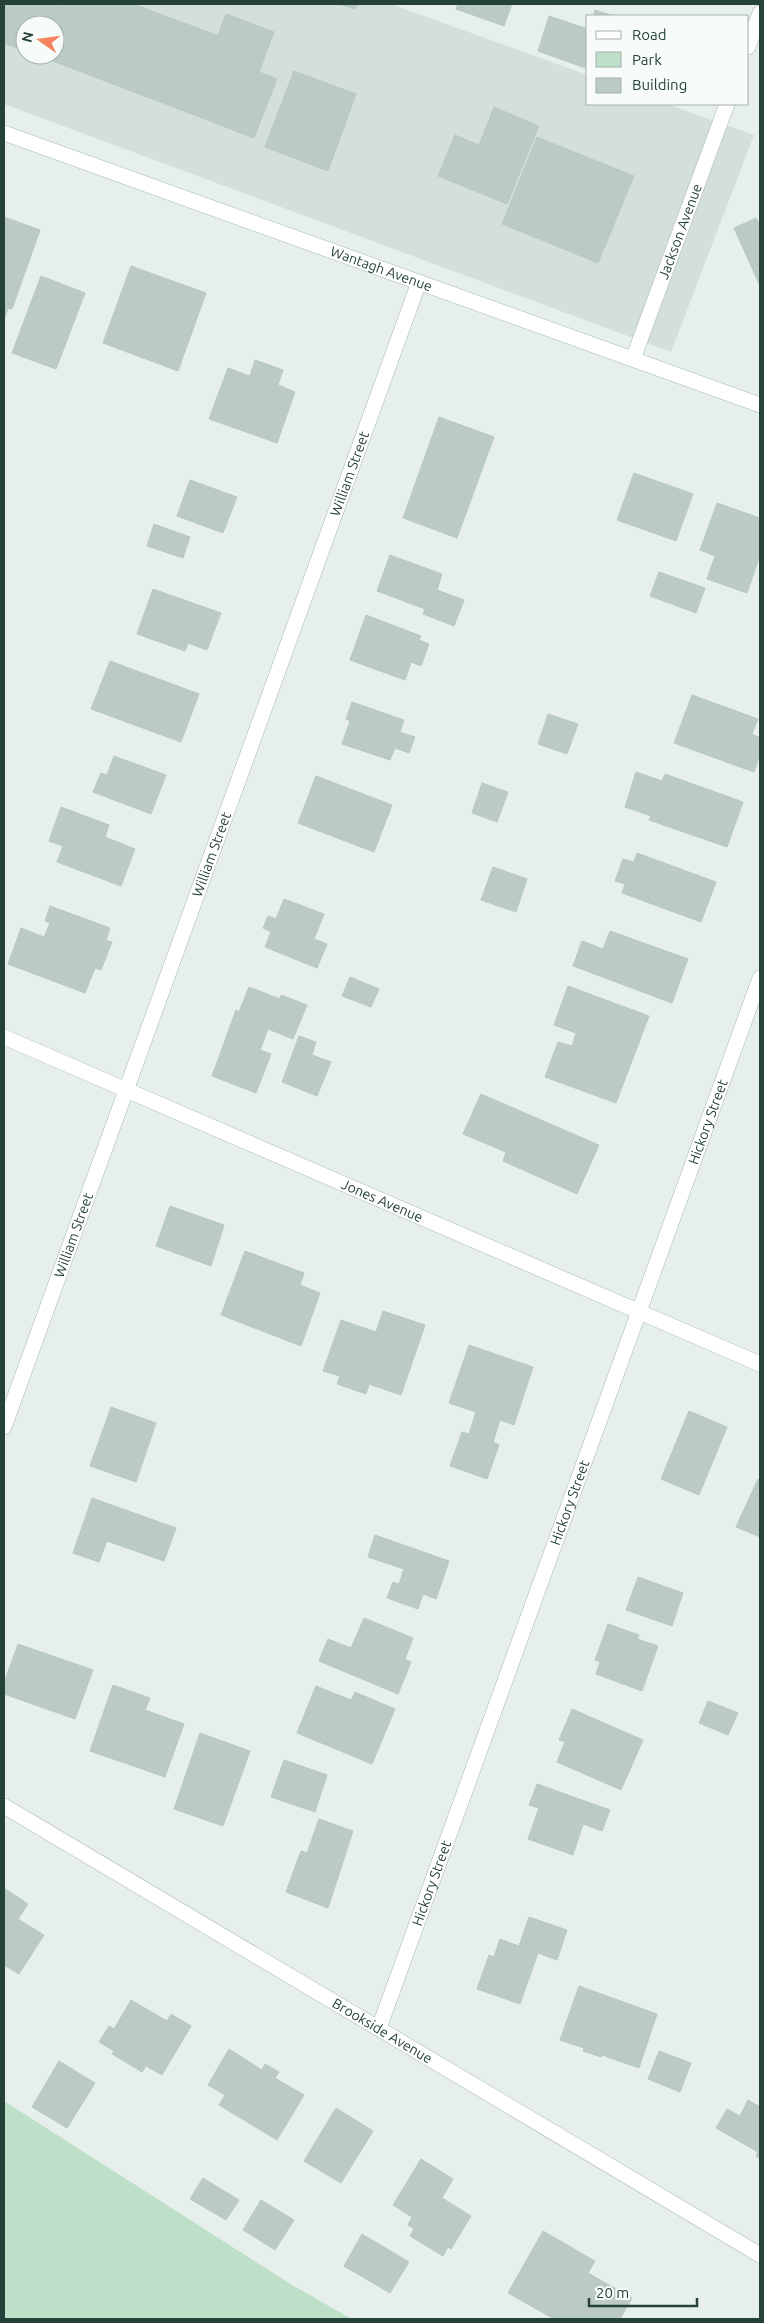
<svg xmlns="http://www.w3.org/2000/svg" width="764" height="2323" font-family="Ubuntu,sans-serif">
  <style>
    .built { fill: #d4dfda; fill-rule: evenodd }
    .green { fill: #bfe0c8 }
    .building { fill: #bbcac4; stroke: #b8c9c2 }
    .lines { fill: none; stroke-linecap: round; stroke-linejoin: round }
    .street-casing { stroke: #a8b8b2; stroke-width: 16 }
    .secondary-casing { stroke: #a4bbb3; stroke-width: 16 }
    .street { stroke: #fff; stroke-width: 15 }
    .secondary { stroke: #fff; stroke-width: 15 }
    .labels { text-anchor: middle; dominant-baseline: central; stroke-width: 5; stroke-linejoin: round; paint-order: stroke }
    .street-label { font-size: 14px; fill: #24423a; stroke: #f7fbf9 }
  </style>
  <rect width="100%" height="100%" fill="#e6efeb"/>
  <path class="built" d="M4,4H391L588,75V104H667L754,135L671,352L4,104ZM25,25H55V55H25Z"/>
  <path class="green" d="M4,2101L292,2285L352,2319H4Z"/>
  <path class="building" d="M4,4H59L51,25H25V51L4,43Z
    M59,4H132L141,7L113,84L40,56L55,55V25H51Z
    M339,4H357L355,9Z
    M458,4H512L504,26L456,9Z
    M141,7L219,36L189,113L113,84Z
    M595,10L613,16H593Z
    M226,14L274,32L259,72L277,79L254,138L189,113Z
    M549,16L588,29V69L538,51Z
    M294,71L356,94L328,171L265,147Z
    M494,107L539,126L507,204L438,176L455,135L479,145Z
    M537,137L634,176L598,263L502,224Z
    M4,217L40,230L12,309L8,308L4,320Z
    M756,218L760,226V286L734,228Z
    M131,266L206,293L178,371L103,343Z
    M41,276L85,293L56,369L12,353Z
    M255,360L283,370L278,385L295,392L277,443L209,419L228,368L250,376Z
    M439,417L494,437L457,538L403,518Z
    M634,473L693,494L676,541L617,520Z
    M190,480L237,497L223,533L177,516Z
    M717,503L760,518V555L747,593L707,579L715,556L700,550Z
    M154,524L190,537L183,558L147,546Z
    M390,555L442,574L437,590L464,600L454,626L423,614L425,609L377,591Z
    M659,572L705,588L696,613L650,596Z
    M153,589L221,613L207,650L188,643L185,651L137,634Z
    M366,615L421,636L419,640L429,644L421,666L411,662L405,680L350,660Z
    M110,661L199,694L181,742L91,709Z
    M692,695L758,719L752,734L760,738V754L754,772L674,743Z
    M352,702L404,720L400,732L415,737L409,753L395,748L390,760L342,744L350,721L346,719Z
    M548,714L578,724L567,754L538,744Z
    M114,756L166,775L151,814L93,792L101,773L107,775Z
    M636,772L662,781L665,774L743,802L727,847L649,820L651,816L625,807Z
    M316,776L392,805L374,852L298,823Z
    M482,783L508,792L497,822L472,813Z
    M61,807L109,825L105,837L135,849L121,886L57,862L63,846L49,841Z
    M637,853L716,882L701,922L622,893L625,884L615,881L623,859L634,862Z
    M493,867L527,879L516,912L481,900Z
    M284,899L324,914L314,939L327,944L317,968L265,947L271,932L263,928L268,916L276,919Z
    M50,906L110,928L106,940L112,942L101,970L95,968L85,993L8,964L21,928L44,937L50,923L45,921Z
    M610,931L688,959L672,1003L573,966L582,941L603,949Z
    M350,977L379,989L371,1007L342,996Z
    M568,986L649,1016L616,1103L545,1077L558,1042L572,1046L576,1033L554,1025Z
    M249,987L280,999L281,995L307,1005L293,1039L268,1029L260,1050L271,1054L256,1093L212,1076L236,1010L239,1012Z
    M299,1036L316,1042L312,1055L331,1062L317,1096L282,1082Z
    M481,1094L599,1145L577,1194L503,1161L506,1152L463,1134Z
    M170,1206L224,1225L211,1266L156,1246Z
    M245,1251L304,1273L300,1285L320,1293L301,1346L221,1315Z
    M383,1311L425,1325L401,1395L369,1384L366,1394L337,1384L340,1376L323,1371L341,1320L376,1332Z
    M469,1345L533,1367L514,1425L500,1420L493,1442L499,1445L487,1479L450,1466L462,1432L469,1434L476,1412L449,1403Z
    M111,1407L156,1423L136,1482L90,1466Z
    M689,1411L727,1427L699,1495L661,1479Z
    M758,1479L760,1480V1537L736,1527Z
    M92,1498L176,1528L164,1561L107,1541L99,1562L73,1553Z
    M375,1535L449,1561L436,1599L423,1594L418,1609L387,1598L393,1582L399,1584L404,1569L368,1557Z
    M638,1577L683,1593L672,1626L626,1610Z
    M364,1618L413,1638L405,1659L411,1662L398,1694L319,1661L328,1639L351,1648Z
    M608,1624L639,1635L637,1639L658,1646L642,1691L596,1674L600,1662L595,1660Z
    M18,1644L93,1670L75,1719L4,1694V1683Z
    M113,1685L150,1698L145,1710L184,1724L165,1777L90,1751Z
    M316,1686L351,1700L355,1692L395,1709L372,1764L297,1733Z
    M708,1701L738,1713L728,1735L699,1723Z
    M572,1709L643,1740L621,1790L557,1762L565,1742L559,1740Z
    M200,1733L250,1751L223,1826L174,1809Z
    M284,1760L327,1775L315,1812L271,1797Z
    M537,1784L610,1810L602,1831L583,1824L573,1855L528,1839L539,1808L529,1805Z
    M319,1819L353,1831L328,1908L286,1892L301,1851L307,1853Z
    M4,1888L28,1904L18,1919L44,1935L19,1974L4,1965Z
    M529,1917L567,1930L557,1960L538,1953L520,2004L477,1989L489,1955L494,1957L500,1939L519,1946Z
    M579,1986L657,2014L639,2068L602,2055L601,2057L583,2051L584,2048L560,2040Z
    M131,2000L167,2021L171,2014L191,2026L162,2075L146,2066L142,2072L112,2054L114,2051L99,2042L109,2026L114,2029Z
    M229,2049L262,2070L265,2064L279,2072L275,2078L304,2095L277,2140L219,2105L225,2095L208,2085Z
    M659,2051L691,2063L680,2092L648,2079Z
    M59,2061L95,2083L67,2128L32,2107Z
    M748,2100L760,2107V2159L756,2156L758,2152L716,2128L727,2109L740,2116Z
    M336,2108L373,2131L341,2183L304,2161Z
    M421,2159L453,2179L442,2198L471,2216L451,2249L448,2247L443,2256L410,2236L414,2229L408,2225L412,2217L393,2205Z
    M203,2178L239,2200L226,2220L190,2199Z
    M261,2200L294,2220L275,2250L243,2230Z
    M543,2231L595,2261L588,2273L632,2298L620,2319H554L508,2293Z
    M362,2234L409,2262L390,2293L344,2266Z"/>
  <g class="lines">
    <defs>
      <g id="street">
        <path d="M748,47L760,13"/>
        <path id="s1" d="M633,359L727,104"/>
        <path id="s2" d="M4,1037L760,1364"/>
        <path id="s3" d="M4,1427L419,282"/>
        <path id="s4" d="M4,1806L760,2255"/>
        <path id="s5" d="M379,2028L760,978"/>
      </g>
      <g id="secondary">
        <path id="s6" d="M4,133L760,405"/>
      </g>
    </defs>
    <use href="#street" class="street-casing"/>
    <use href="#secondary" class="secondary-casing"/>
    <use href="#street" class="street"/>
    <use href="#secondary" class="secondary"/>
  </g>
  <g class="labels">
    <g class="street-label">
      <text stroke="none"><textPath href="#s1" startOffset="136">Jackson Avenue</textPath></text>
      <text stroke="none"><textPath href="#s6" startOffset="401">Wantagh Avenue</textPath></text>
      <text stroke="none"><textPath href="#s3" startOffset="1014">William Street</textPath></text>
      <text stroke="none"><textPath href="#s3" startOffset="609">William Street</textPath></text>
      <text stroke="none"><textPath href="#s5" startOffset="964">Hickory Street</textPath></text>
      <text stroke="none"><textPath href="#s2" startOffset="412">Jones Avenue</textPath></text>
      <text stroke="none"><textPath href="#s3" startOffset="204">William Street</textPath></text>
      <text stroke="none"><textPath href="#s5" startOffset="559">Hickory Street</textPath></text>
      <text stroke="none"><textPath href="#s5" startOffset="154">Hickory Street</textPath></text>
      <text stroke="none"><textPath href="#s4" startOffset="440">Brookside Avenue</textPath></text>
    </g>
  </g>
  <rect width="764" height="2323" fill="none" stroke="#24423a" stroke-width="10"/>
  <rect x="586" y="15" width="162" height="90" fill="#f7fbf9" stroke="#a3b1ad"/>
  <rect x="596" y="31" width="25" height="8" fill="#ffffff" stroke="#a3b1ad"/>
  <text x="632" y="40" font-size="15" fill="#24423a">Road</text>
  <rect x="596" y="52" width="25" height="15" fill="#bfe0c8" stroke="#a3b1ad"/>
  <text x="632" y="65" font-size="15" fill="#24423a">Park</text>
  <rect x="596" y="78" width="25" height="15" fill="#bbcac4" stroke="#a3b1ad"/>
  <text x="632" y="90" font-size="15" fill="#24423a">Building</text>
  <g transform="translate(40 40) rotate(284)"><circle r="24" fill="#f7fbf9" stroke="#a3b1ad"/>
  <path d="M0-4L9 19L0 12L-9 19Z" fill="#f4845f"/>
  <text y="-8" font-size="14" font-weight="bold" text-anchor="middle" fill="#24423a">N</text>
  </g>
  <path d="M589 2298v8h108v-8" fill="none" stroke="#24423a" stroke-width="2.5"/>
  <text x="596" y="2298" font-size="15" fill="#24423a" stroke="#f7fbf9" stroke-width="4" paint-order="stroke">20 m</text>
</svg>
